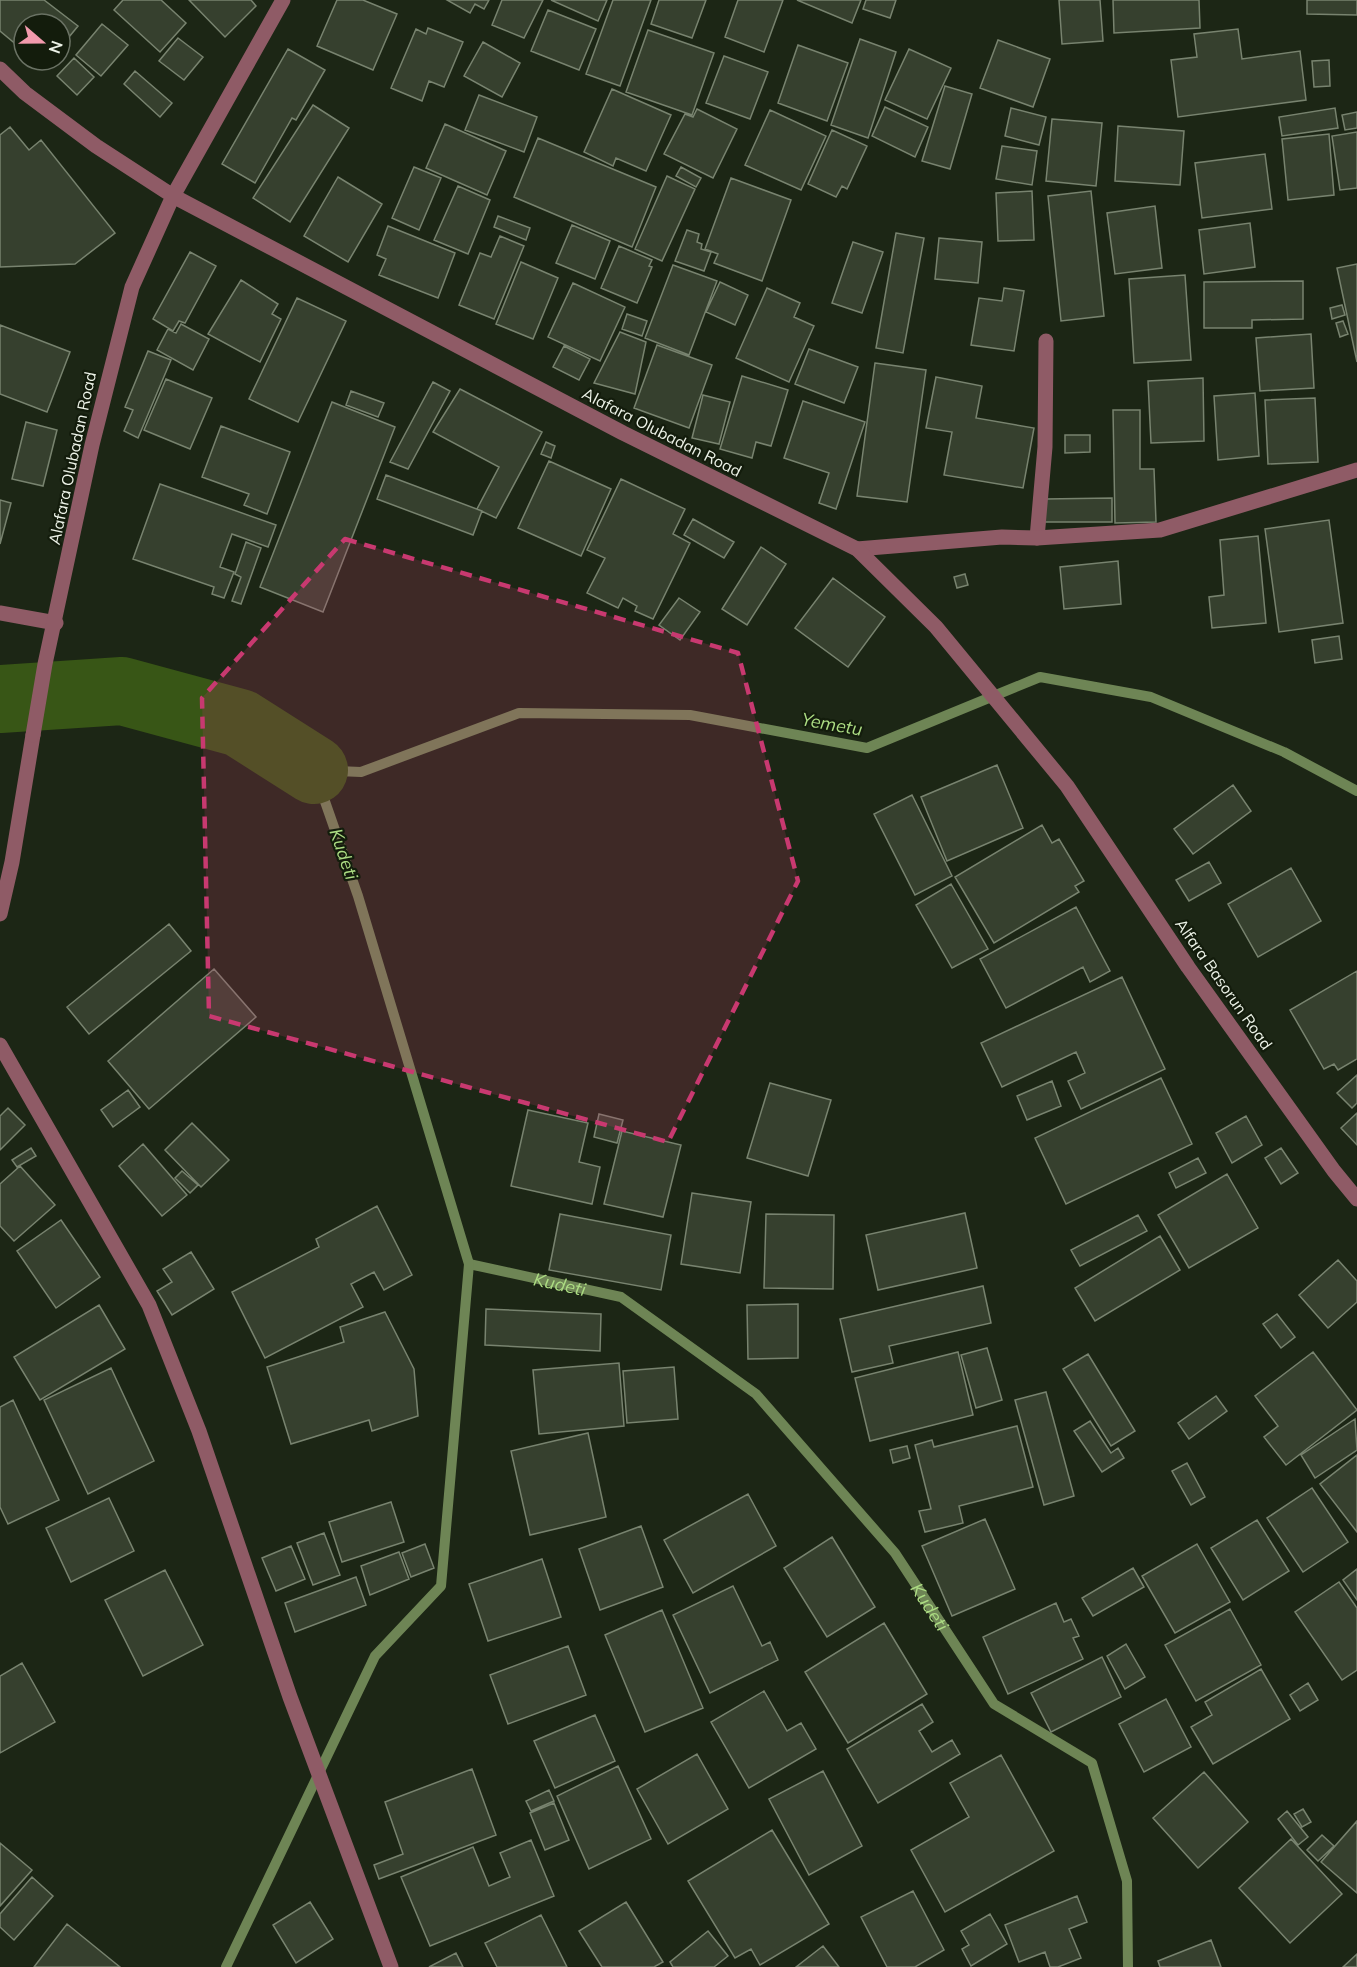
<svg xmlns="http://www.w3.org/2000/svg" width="1357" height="1967" font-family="Mulish,sans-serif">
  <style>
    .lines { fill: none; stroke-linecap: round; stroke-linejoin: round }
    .stream { stroke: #6e8555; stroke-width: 10 }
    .river { stroke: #385616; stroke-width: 68 }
    .building { fill: #36402e; stroke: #78836f; stroke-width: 1.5 }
    .service { stroke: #8f5b66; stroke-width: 15 }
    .minor { stroke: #8f5b66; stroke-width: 15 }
    .tertiary { stroke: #8f5b66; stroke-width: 15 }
    .marked { fill: #c83970; fill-opacity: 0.2; stroke: #c83970; stroke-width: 4.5; stroke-dasharray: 12 8; stroke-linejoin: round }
    .labels { text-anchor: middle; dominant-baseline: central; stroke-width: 4.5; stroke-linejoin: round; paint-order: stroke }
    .street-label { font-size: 16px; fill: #ecf2e7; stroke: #131c0c }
    .water-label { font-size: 18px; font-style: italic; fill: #acdc83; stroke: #131c0c }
  </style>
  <rect width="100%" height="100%" fill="#1c2615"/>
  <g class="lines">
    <g class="stream">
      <path id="s1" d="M469,1264L621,1297L756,1394L895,1553L994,1704L1092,1763L1127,1881L1128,1967"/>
      <path d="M226,1967L375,1656L441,1586L469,1264L358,896L314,770L361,772L519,713L690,715L867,748L1040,677L1151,697L1284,752L1357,791"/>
    </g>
    <path class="river" d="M0,699L122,691L240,723L314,770"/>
  </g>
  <path class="building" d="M0,0H44L78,26L60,48V24H24V51L0,31Z
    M123,0H161L186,23L160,52L114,10Z
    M189,0H251L256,6L225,37Z
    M337,0H363L397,14L373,70L317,46Z
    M447,0H489L484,9L475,4L470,13Z
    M502,0H543L524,38L492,25Z
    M551,0H607L598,21Z
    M613,0H651L620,86L586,74Z
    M659,0H706L692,38L651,24Z
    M738,0H783L764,52L725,37Z
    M797,0H861L852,23Z
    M866,0H896L890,18L863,9Z
    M1059,0H1100L1103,41L1062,44Z
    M1113,0H1199L1200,28L1114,33Z
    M1307,0H1357V15L1307,14Z
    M548,10L596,29L579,70L531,51Z
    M102,24L128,45L101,76L76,55Z
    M428,28L463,42L444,87L429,81L422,101L391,88L416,29L426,34Z
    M1238,29L1242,59L1300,51L1306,100L1178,117L1171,60L1197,57L1194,34Z
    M648,30L714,53L692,115L626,92Z
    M178,38L203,57L184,80L159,61Z
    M860,39L896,52L868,138L831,125Z
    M998,40L1050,59L1033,107L980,88Z
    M483,42L520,63L502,97L464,76Z
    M798,45L848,63L827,121L778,103Z
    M288,49L325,70L296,120L292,118L255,183L222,164Z
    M909,49L951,68L927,119L885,100Z
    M724,56L768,72L750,119L706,103Z
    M74,58L94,77L77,95L57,76Z
    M1329,60L1330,86L1314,87L1312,61Z
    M135,71L172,103L160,117L124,84Z
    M945,86L972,94L950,169L922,161Z
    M612,89L671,115L646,171L616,158L613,166L584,152Z
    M479,95L537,117L524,152L465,130Z
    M313,105L349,128L290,222L253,198Z
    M885,107L928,127L915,157L872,136Z
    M1011,108L1046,117L1039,145L1005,136Z
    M1335,108L1338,128L1282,136L1279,117Z
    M697,109L737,129L713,178L664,154L685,114L693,117Z
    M770,110L826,136L801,190L745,165Z
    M1357,112V128L1345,130L1342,115Z
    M1052,119L1102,123L1096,186L1046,181Z
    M445,124L506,151L487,195L426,168Z
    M1118,126L1184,131L1180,185L1115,181Z
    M10,127L29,150L41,140L115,233L75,264L0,267V135Z
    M832,130L867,146L847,189L842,186L836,197L808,184Z
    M1357,132V188L1340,190L1332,136Z
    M1329,134L1334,195L1288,200L1282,139Z
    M538,138L656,187L632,247L514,197Z
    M1002,146L1037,151L1032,185L996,179Z
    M1265,154L1272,209L1202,218L1195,163Z
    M414,167L441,178L419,230L392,218Z
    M681,167L701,178L696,187L676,176Z
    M667,176L695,189L662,261L635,249Z
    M338,177L382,204L348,262L304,236Z
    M731,178L791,200L762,281L714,263L718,254L705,249Z
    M458,186L490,200L468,254L434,240Z
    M1032,191L1034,240L998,241L996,193Z
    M1091,191L1104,316L1061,321L1048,196Z
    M1155,206L1162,268L1115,274L1107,213Z
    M498,216L530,228L526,240L494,227Z
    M1250,223L1255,267L1204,274L1199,230Z
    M572,225L610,241L595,279L556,263Z
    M388,226L455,253L438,298L379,275L386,259L377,255Z
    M687,230L699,234L697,242L702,244L701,249L711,252L704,271L675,261Z
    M896,233L924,238L903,353L876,348Z
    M500,236L524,246L494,319L459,305L480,253L491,257Z
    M939,238L982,242L978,283L935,279Z
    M853,242L883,252L862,313L832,303Z
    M619,246L652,260L649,266L652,267L637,303L601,288Z
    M190,252L216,266L185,323L179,321L173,331L153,319Z
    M521,262L558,278L533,339L496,324Z
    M1357,264V362L1337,268Z
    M673,265L717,281L689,355L645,338Z
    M1185,275L1191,360L1134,363L1129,279Z
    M241,280L278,304L272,314L281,319L260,362L208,334Z
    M1303,281V319L1252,320V328H1204V282Z
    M720,282L748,295L735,325L706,312Z
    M573,283L625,307L600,361L548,337Z
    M767,288L800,303L794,317L814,326L789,382L736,358Z
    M1004,288L1024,291L1014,351L971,345L979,298L1002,301Z
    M297,298L346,321L298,422L249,399Z
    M1342,305L1345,315L1332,319L1330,308Z
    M627,314L647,321L642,336L622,329Z
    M1343,321L1348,334L1340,337L1336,323Z
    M181,324L209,339L193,370L157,350L168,329L176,333Z
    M0,325L70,352L47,412L0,394Z
    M620,332L646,342L635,394L594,383Z
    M1311,334L1314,388L1260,391L1256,338Z
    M657,345L712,365L689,428L634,408Z
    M564,346L590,359L579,380L553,367Z
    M809,349L858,367L844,403L795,384Z
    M148,351L171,360L138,438L124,431L133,410L125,407Z
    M875,363L926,370L907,502L857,496Z
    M742,376L788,390L771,446L756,442L752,458L720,449Z
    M936,377L982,386L976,418L1034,428L1023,488L944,475L952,432L926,428Z
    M1203,378L1204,441L1151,443L1148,381Z
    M166,379L212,398L190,449L144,430Z
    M433,382L450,391L408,469L390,462Z
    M460,389L542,432L496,518L477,509L499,467L433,432Z
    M351,391L384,403L378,417L346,405Z
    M1255,393L1259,456L1218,460L1214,396Z
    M703,395L730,402L719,444L692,438Z
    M1315,398L1318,462L1268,464L1265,400Z
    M803,401L865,422L836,509L819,503L829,473L784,458Z
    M332,402L395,427L323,612L260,587Z
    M1113,410H1140V469H1154L1156,522L1115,523Z
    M26,422L57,430L43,486L12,479Z
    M221,426L290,452L267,514L244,505L249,494L202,477Z
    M1065,435H1090V452L1065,453Z
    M546,442L555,446L551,458L541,454Z
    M549,461L611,489L581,556L518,528Z
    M386,475L482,511L473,535L377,499Z
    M621,479L685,509L673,534L690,543L653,619L635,611L637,606L623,598L618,608L587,593L605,558L587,550Z
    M160,484L276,525L268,547L232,534L220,567L234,572L224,598L212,594L214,587L133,559Z
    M1112,498V522H1045V499Z
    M0,500L11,503L0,544Z
    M693,519L734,542L724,558L684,535Z
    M1329,520L1343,623L1279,632L1265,529Z
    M1258,536L1266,623L1212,628L1209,597L1224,595L1220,540Z
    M246,542L261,548L241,604L232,601L241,577L235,574Z
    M761,547L786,564L747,625L722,609Z
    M1118,561L1121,604L1064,609L1060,567Z
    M965,574L968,585L957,588L954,577Z
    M833,578L885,617L848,667L795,628Z
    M679,598L700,612L680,640L659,625Z
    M1339,636L1342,659L1315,663L1312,640Z
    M997,765L1023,828L947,861L921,797Z
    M1233,785L1251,811L1193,854L1174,829Z
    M912,795L952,876L915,895L874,814Z
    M1042,825L1052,843L1059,839L1084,881L1075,886L1079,892L994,943L955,877Z
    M1209,862L1221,883L1189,901L1176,880Z
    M1291,868L1321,921L1258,957L1228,904Z
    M951,884L988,949L952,968L916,905Z
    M1076,907L1110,971L1090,982L1083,967L1006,1008L980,959Z
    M169,924L191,951L89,1034L67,1007Z
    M214,969L256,1017L149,1109L108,1061Z
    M1357,971V1059L1338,1070L1334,1064L1324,1069L1290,1010Z
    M1122,977L1165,1069L1081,1109L1068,1081L1085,1073L1076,1052L1002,1087L981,1043Z
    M1357,1075V1103L1352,1108L1337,1093Z
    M1161,1078L1192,1144L1066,1204L1035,1138Z
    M1052,1081L1061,1106L1027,1120L1017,1096Z
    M770,1083L831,1100L808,1176L747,1158Z
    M128,1090L140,1107L113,1127L101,1110Z
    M8,1108L25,1125L0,1150V1116Z
    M528,1110L588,1123L579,1162L600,1167L592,1204L511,1186Z
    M1357,1113V1145L1341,1128Z
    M599,1114L623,1120L617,1143L594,1137Z
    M1246,1116L1262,1145L1232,1163L1216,1133Z
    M192,1123L229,1160L201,1187L165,1150Z
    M622,1131L681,1145L663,1217L604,1204Z
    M143,1144L187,1195L162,1216L119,1166Z
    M31,1148L36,1156L17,1167L12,1160Z
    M1281,1148L1298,1173L1281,1184L1265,1158Z
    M1198,1158L1206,1173L1176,1188L1169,1173Z
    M20,1166L55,1205L14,1241L0,1226V1184Z
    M182,1171L198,1185L190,1193L175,1178Z
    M1227,1174L1258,1228L1189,1268L1158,1215Z
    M692,1193L751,1202L740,1273L681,1264Z
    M377,1206L412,1275L384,1290L374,1272L351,1284L363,1307L265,1358L232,1292L319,1247L316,1239Z
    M965,1213L977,1268L878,1290L866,1235Z
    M560,1214L671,1235L661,1290L549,1270Z
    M766,1214L834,1215L833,1289L764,1288Z
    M1138,1215L1147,1231L1080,1266L1071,1250Z
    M61,1220L100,1277L56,1308L17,1251Z
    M1160,1236L1180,1270L1095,1321L1075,1288Z
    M191,1252L214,1289L172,1315L157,1291L172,1282L163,1269Z
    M1338,1260L1357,1281V1302L1328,1328L1299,1295Z
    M983,1286L991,1323L889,1346L893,1363L852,1372L840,1319Z
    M798,1304V1358L748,1359L747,1305Z
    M99,1305L125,1349L40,1400L14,1357Z
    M486,1309L601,1314L600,1351L485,1345Z
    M385,1312L414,1369L418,1416L372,1431L369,1420L291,1444L267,1367L344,1342L340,1327Z
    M1277,1314L1295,1337L1281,1348L1263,1324Z
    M987,1348L1002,1400L976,1408L961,1355Z
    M958,1352L973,1415L870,1441L855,1378Z
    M1313,1352L1357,1410L1286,1465L1264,1437L1278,1426L1255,1396Z
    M1088,1354L1135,1431L1111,1446L1063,1369Z
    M619,1363L624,1426L539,1434L533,1370Z
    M674,1367L678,1419L627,1423L623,1371Z
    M111,1368L154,1461L88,1494L44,1400Z
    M1046,1392L1074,1496L1044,1505L1015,1400Z
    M1216,1396L1227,1411L1189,1439L1178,1423Z
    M13,1400L59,1500L8,1524L0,1507V1407Z
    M1355,1419L1357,1450L1315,1478L1301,1455Z
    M1090,1421L1111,1453L1118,1448L1124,1458L1102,1472L1074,1431Z
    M1017,1426L1033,1487L959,1506L963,1523L925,1532L919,1511L931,1509L915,1445L932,1440L934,1447Z
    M588,1433L606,1517L530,1535L511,1451Z
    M907,1446L910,1458L893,1463L890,1450Z
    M1357,1455V1532L1320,1484Z
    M1187,1463L1205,1497L1191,1505L1172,1471Z
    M1312,1488L1348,1542L1303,1572L1267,1518Z
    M748,1494L776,1546L693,1593L664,1540Z
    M109,1498L134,1551L71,1582L46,1528Z
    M391,1502L404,1542L342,1562L329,1522Z
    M985,1519L1015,1589L952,1616L922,1546Z
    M1257,1520L1289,1571L1243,1600L1211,1548Z
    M641,1526L663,1587L600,1610L579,1549Z
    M324,1533L340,1575L313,1585L297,1543Z
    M832,1537L875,1607L827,1637L784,1568Z
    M425,1544L434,1568L411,1577L402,1553Z
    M1197,1544L1230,1602L1175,1633L1142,1576Z
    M291,1546L305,1579L276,1591L262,1558Z
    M399,1552L409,1579L370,1595L361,1566Z
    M542,1559L561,1617L488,1641L469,1584Z
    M1133,1568L1144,1587L1093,1616L1082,1598Z
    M1357,1569V1600L1343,1580Z
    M165,1570L203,1645L143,1676L105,1600Z
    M356,1577L366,1605L295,1632L285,1603Z
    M1339,1582L1357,1608V1670L1342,1680L1295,1612Z
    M733,1586L762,1646L770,1642L778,1660L710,1693L673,1615Z
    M1056,1603L1064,1622L1071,1619L1079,1636L1073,1638L1083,1659L1008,1694L983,1637Z
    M1230,1609L1261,1665L1196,1701L1165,1645Z
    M662,1610L703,1708L645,1732L605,1635Z
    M884,1623L927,1694L848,1743L805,1672Z
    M1126,1644L1145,1677L1125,1689L1107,1656Z
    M568,1646L586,1695L508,1724L490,1675Z
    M1102,1657L1121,1697L1051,1732L1031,1693Z
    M22,1663L55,1722L0,1753V1676Z
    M1261,1669L1290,1719L1213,1764L1191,1727L1212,1715L1205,1702Z
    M1308,1683L1318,1700L1300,1711L1290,1695Z
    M764,1691L787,1731L801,1723L816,1749L749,1788L711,1722Z
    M1166,1699L1191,1747L1144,1772L1119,1724Z
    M922,1704L933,1722L919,1731L932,1752L952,1740L960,1754L878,1803L847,1749Z
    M595,1715L615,1761L555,1788L534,1741Z
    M697,1754L728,1809L668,1844L637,1789Z
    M1001,1755L1054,1851L945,1912L911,1850L969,1817L950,1783Z
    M618,1766L651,1839L589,1869L557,1796Z
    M472,1769L496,1835L379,1879L374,1865L403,1854L385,1802Z
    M823,1771L862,1846L809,1875L769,1799Z
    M1204,1772L1248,1822L1198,1868L1153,1818Z
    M549,1790L554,1801L531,1811L526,1801Z
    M554,1803L569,1840L545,1850L530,1813Z
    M1303,1809L1311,1822L1302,1827L1294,1814Z
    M1287,1811L1308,1837L1298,1845L1278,1819Z
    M1357,1821V1893L1321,1862Z
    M772,1830L829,1924L760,1965L751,1949L735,1958L688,1881Z
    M1322,1835L1334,1846L1318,1861L1307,1850Z
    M1291,1839L1342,1894L1290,1943L1239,1888Z
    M531,1840L554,1896L430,1946L401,1877L473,1847L489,1886L510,1877L500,1853Z
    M0,1843L32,1870L0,1906Z
    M32,1877L53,1896L14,1940L0,1927V1914Z
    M913,1891L944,1950L915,1967H887L861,1917Z
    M1077,1896L1087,1922L1069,1929L1081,1958L1058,1967H1050L1045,1952L1019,1962L1005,1925Z
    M310,1902L333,1939L296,1963L273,1925Z
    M626,1902L663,1962L654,1967H602L579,1931Z
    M990,1914L1007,1944L971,1966L962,1949L969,1945L961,1931Z
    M541,1915L567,1967H497L485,1943Z
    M67,1924L115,1963L120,1967H34Z
    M708,1931L728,1956L714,1967H673L670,1962Z
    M1211,1940L1221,1967H1160L1158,1961Z
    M823,1946L839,1967H796Z
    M456,1953L463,1967H429Z
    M1357,1954V1967H1343Z"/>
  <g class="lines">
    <path class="service" d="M1037,538L1045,447L1046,341"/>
    <path class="minor" d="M857,549L1002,537L1037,538L1160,530L1357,470
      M0,613L56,623
      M0,914L12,862L33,735
      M0,1045L149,1305L199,1431L290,1697L391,1967"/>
    <path class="tertiary" d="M0,69L25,93L96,146L173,196L623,433L857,549L936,627L1067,786L1188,967L1334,1171L1357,1199
      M33,735L45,664L92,445L132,287L173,196L283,0"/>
  </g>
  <path class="marked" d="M345,539L738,653L798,881L668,1142L209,1016L202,698Z"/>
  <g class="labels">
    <g class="street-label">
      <text transform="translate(662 432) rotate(27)">Alafara Olubadan Road</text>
      <text transform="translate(72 458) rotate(-78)">Alafara Olubadan Road</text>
      <text transform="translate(1224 984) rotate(55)">Alfara Basorun Road</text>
    </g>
    <g class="water-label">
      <text transform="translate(832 724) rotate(10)">Yemetu</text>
      <text transform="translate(344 854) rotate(71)">Kudeti</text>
      <text stroke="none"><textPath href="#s1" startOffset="93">Kudeti</textPath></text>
      <text stroke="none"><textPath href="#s1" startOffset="597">Kudeti</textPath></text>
    </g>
  </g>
  <g transform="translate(42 42) rotate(110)"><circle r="28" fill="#131c0c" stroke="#6a7264" stroke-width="1.5"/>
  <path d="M0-4.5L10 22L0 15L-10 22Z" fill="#f29aad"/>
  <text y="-9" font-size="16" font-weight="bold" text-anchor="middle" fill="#ecf2e7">N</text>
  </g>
</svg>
